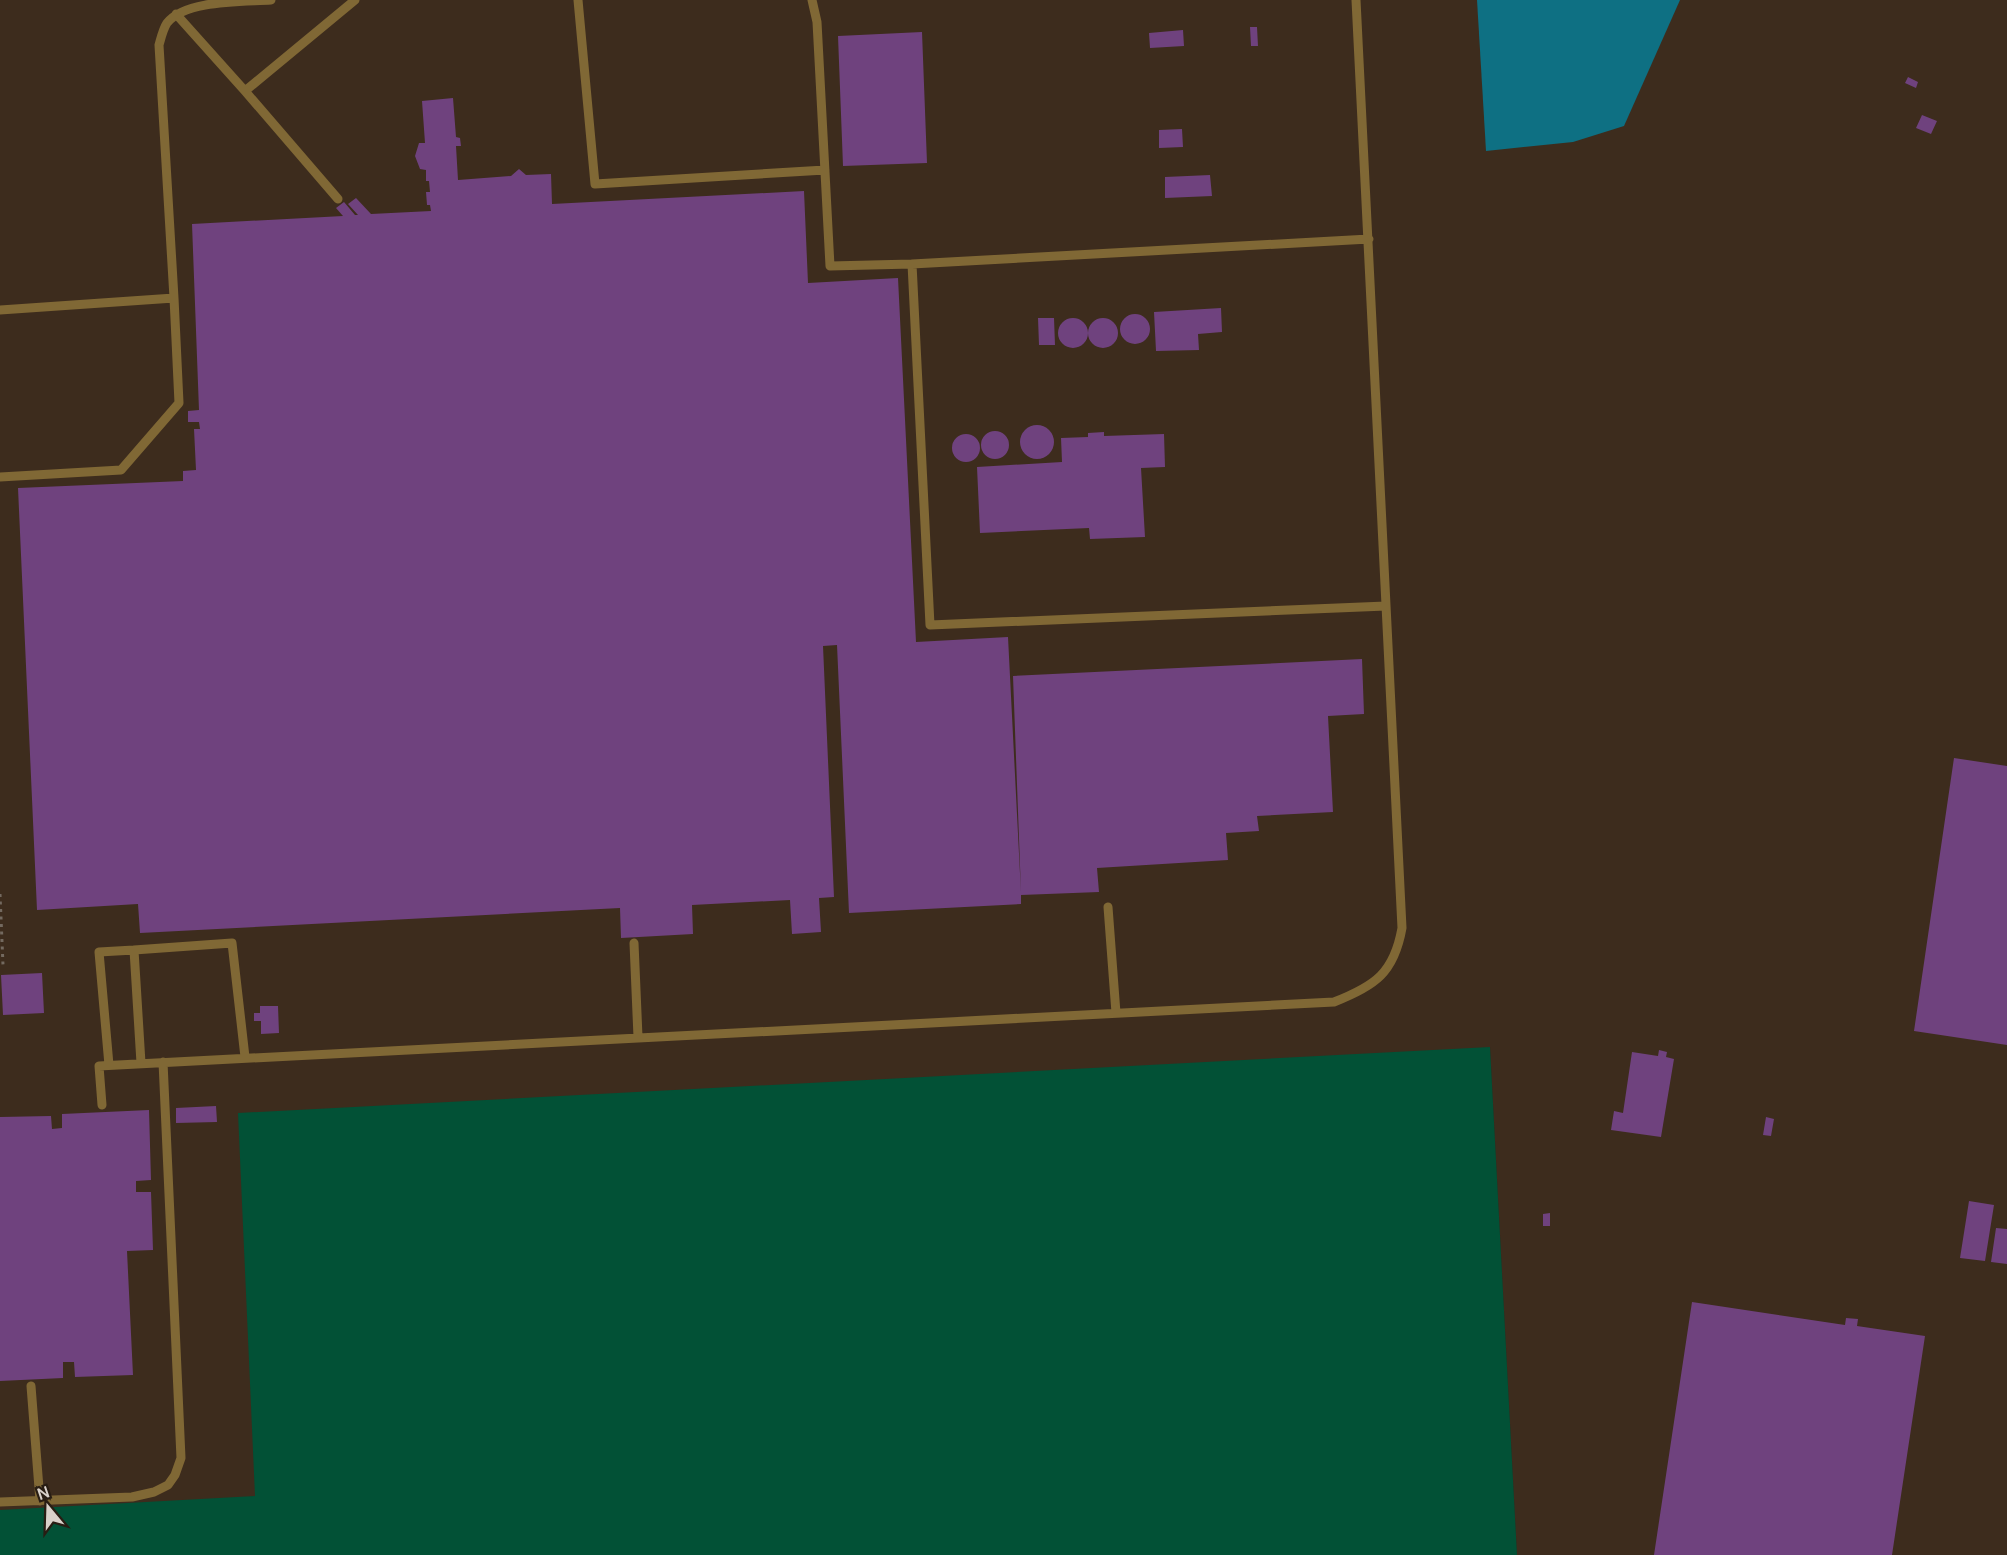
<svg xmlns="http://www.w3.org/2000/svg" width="2007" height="1555" font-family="Manrope,sans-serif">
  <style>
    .built { fill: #3d2c1d }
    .green { fill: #025136 }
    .water { fill: #0e7083 }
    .building { fill: #6f427e }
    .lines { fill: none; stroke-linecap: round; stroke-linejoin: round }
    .path { stroke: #73695f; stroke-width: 3; stroke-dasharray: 3 4.5; stroke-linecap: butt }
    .lane { stroke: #806835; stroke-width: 9 }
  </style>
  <rect width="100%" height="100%" fill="#32271c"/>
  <path class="built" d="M0,0H2007V1555H1517L1490,1047L255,1496L0,1532Z"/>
  <path class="green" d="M1490,1047L1517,1555H0V1510L255,1496L238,1113Z"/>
  <path class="water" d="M1477,0H1680L1624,126L1573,142L1486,151Z"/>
  <path class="building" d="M1250,27H1257L1258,46H1251Z
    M1183,30L1184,46L1150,48L1149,33Z
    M922,32L927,163L843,166L838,36Z
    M1908,77L1918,82L1916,88L1905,83Z
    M453,98L456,137L460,138L461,146H456L458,180L511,176L519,169L526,175L551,174L552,204L804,191L808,283L898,278L916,642L1008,637L1021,893L1013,676L1362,659L1364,714L1328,716L1333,812L1257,816L1259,831L1226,833L1228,860L1097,868L1099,892L1021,895V904L849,913L837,645L823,646L834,897L819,898L821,932L792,934L790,900L692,905L693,934L621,938L620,908L140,933L138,904L37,910L18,488L183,481V471L196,470L194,429H200L199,422H188V411L199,410L192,224L343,216L336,208L344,202L355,215H358L348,204L356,198L371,214L431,211L430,205H427L426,192H430L429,181H426V170L420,169L415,156L419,143H425L422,101Z
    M1922,115L1937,121L1931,134L1916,128Z
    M1182,129L1183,147L1159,148V130Z
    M1210,175L1212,196L1165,198V177Z
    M1221,308L1222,332L1198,334L1199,350L1156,351L1154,312Z
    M1120 329a15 15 0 1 1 30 0a15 15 0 1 1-30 0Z
    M1038,318H1054L1055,345H1039Z
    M1088 333a15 15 0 1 1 30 0a15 15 0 1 1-30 0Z
    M1058 333a15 15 0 1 1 30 0a15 15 0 1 1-30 0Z
    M1020 442a17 17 0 1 1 34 0a17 17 0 1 1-34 0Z
    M981 445a14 14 0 1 1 28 0a14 14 0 1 1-28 0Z
    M1104,432V436L1164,434L1165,467L1141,468L1145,537L1090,539L1089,528L980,533L977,467L1062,462L1061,438L1088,437V433Z
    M952 448a14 14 0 1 1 28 0a14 14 0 1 1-28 0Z
    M1954,758L2007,766V1045L1914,1031Z
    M42,973L44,1013L3,1015L1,975Z
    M260,1006H278L279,1033L261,1034V1021H254V1013H260Z
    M1659,1050L1667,1052L1666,1057L1674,1059L1661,1137L1611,1130L1614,1111L1623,1113L1632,1052L1658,1056Z
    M216,1106L217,1122L176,1123V1108Z
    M149,1110L151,1180L136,1181V1192H151L153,1250L127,1251L133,1375L75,1377L74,1362H63V1378L0,1381V1117L51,1116L52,1129L62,1128V1114Z
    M1766,1117L1774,1119L1771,1136L1763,1135Z
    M1969,1201L1994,1205L1985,1261L1960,1258Z
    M1550,1213V1226H1543V1214Z
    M1996,1228L2007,1229V1264L1991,1262Z
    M1692,1302L1845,1325L1846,1318L1858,1319L1857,1326L1925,1336L1892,1555H1654Z"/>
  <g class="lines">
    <path class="path" d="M0,894L3,965H0"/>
    <path class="lane" d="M578,0L595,184L825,170
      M812,0L817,22L830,266L912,264
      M176,14L245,91L338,199
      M245,91L355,0
      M1369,239L912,264L930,625L1386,606
      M0,310L174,298L159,45C161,38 163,29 167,23C185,0 241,2 271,0
      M0,477L121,470L179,403L174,298
      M1108,907L1116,1013
      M634,943L638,1037
      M141,1063L134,950L232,943L245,1057
      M109,1065L99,952L134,950
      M102,1105L99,1066L1334,1002C1375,986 1394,973 1402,928L1356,0
      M31,1386L40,1501
      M0,1502L132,1497L154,1492L168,1485L175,1475L181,1458L163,1062"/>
  </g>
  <g transform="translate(48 1507) rotate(341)" stroke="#281d13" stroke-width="4.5" paint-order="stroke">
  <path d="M0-4.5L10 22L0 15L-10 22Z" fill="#d9d1ca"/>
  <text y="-9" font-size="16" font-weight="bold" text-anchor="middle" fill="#d9d1ca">N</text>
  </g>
</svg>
